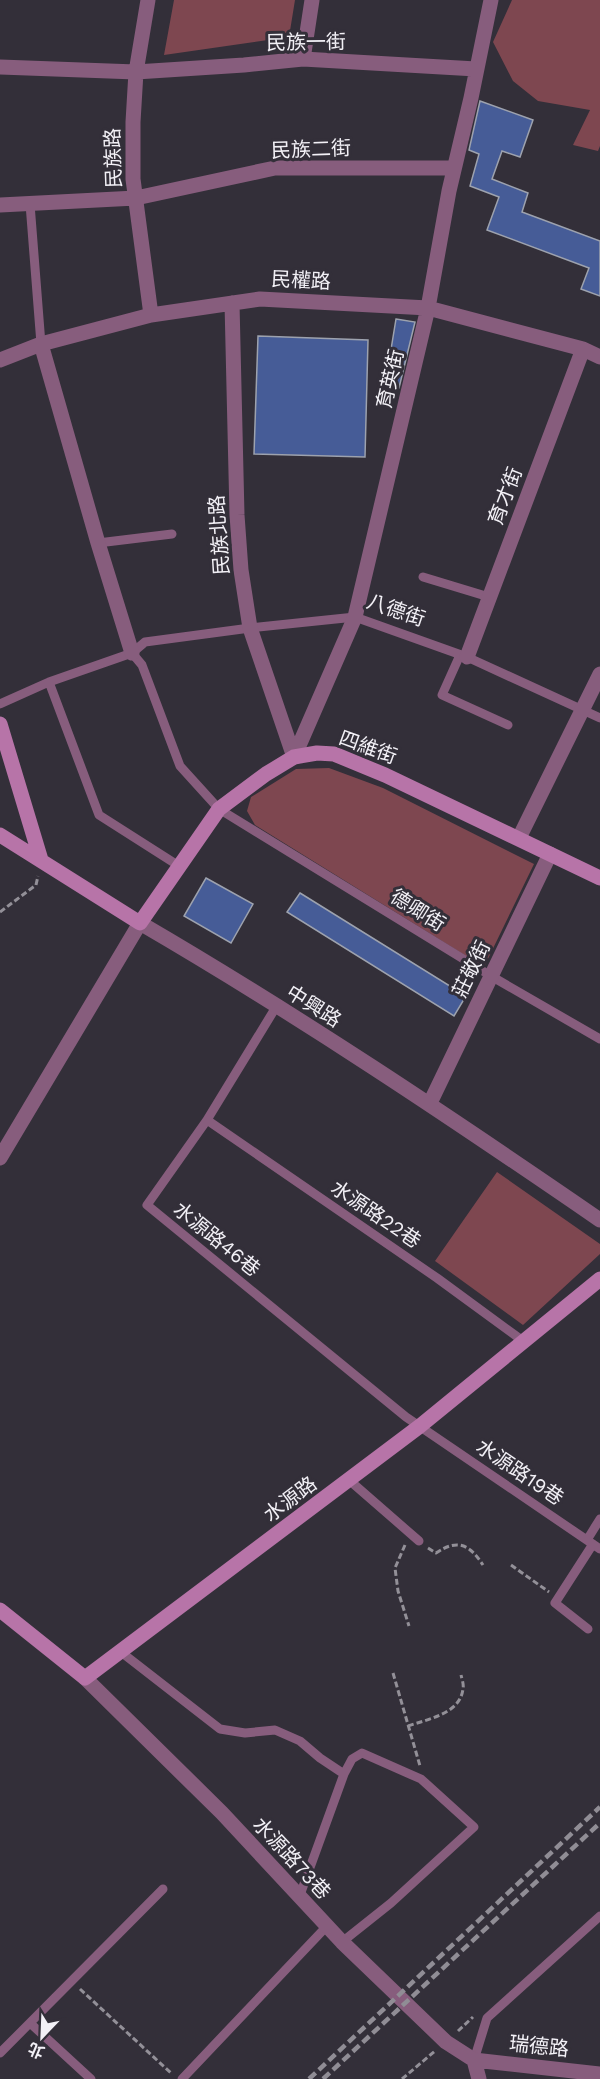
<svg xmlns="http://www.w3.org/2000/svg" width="600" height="2079" font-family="'Work Sans','Noto Sans TC',sans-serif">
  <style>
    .green { fill: #7e4750 }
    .building { fill: #465c97; stroke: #9da2ae; stroke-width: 1.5 }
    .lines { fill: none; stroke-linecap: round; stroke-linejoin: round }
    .path { stroke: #939098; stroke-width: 3; stroke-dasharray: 6 3; stroke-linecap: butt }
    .lane { stroke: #875d7d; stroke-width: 9 }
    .street { stroke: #875d7d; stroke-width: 15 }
    .secondary { stroke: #b774a8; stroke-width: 15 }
    .rail { stroke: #908d95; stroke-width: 4.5; stroke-dasharray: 9 4.5; stroke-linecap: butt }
    .labels { text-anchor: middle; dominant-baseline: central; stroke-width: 6; stroke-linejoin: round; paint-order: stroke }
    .street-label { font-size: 20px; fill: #f2f0f6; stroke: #332f39 }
  </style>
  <rect width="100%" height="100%" fill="#332f39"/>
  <path class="green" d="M174,0H295L289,37L164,55Z
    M512,0H600V146L598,151L573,145L590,110L538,101L513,81L493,42Z
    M329,768L383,788L534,864L484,967L255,825L247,811L251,797L296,769Z
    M497,1172L600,1244V1254L523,1325L435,1261Z"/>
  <path class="building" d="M480,101L533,120L520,157L502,151L492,179L528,193L522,212L600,241V296L581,289L589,268L487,230L499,197L470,186L479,154L469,150Z
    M396,319L415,322L399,388L385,386Z
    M258,336L368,340L365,457L254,454Z
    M206,878L253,904L231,943L184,916Z
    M300,893L466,996L454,1016L287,912Z"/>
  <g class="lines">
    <path class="path" d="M0,912L36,885L38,876
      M405,1545L395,1568L398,1591L409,1626
      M428,1548L436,1553C458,1538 470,1545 483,1565
      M511,1565L549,1592
      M393,1673L420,1766
      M408,1726C428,1719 460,1714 463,1689C464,1685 462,1679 461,1675
      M80,1989L172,2074
      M458,2031L473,2017
      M402,2079L435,2051"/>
    <path class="lane" d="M30,204L41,344
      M98,543L172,534
      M423,577L489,597
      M132,653L142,665L180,766L219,809L491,976L600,1039
      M460,655L442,695L508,725
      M49,682L99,815L179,866
      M0,704L49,682L132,653L145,642L250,628L355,617L467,657L600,718
      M276,1007L207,1120L147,1205L406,1417L600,1549
      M207,1120L437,1278L523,1341
      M349,1480L419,1541
      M587,1540L600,1519
      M588,1629L555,1603L593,1544
      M121,1652L220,1729L245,1733L275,1730L300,1741L320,1758L344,1774L352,1759L362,1753L421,1779L474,1827L391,1903L342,1942
      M300,1895L344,1774
      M30,2023L91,2079
      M0,2053L163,1889
      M474,2060L487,2018L600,1916
      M182,2079L327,1926"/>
    <path class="street" d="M148,0L136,72L133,122V179L151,315
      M303,59L312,0
      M0,67L136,72L244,65L303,59L476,69
      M0,205L136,198L275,168H454
      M232,303L237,515L241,570L250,628L294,757
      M41,344L98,543L132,653
      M0,360L41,344L151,315L260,299L428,308L583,349L600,357
      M467,657L583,349
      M294,757L355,617L428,308L449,191L471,98L491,0
      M519,838L600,674
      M430,1103L550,854
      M0,1158L140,923C298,1015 450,1117 600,1220
      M85,1678L222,1813L342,1942L446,2042L474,2060L600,2074
      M474,2060L479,2079"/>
    <path class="secondary" d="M0,724L41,860
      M0,835L140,923L219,809L266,774L294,757L317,753L334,754L385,775L600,878
      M0,1610L85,1678L420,1426L600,1279"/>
    <path class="rail" d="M309,2079L600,1807
      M323,2079L600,1823"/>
  </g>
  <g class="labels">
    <g class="street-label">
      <text transform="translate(306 42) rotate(-1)">民族一街</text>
      <text transform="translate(311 149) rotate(-2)">民族二街</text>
      <text transform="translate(113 158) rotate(-92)">民族路</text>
      <text transform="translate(301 280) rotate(3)">民權路</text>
      <text transform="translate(390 379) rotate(-77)">育英街</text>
      <text transform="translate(505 496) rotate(-69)">育才街</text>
      <text transform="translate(219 535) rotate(-94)">民族北路</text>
      <text transform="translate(396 610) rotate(19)">八德街</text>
      <text transform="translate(368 747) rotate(20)">四維街</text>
      <text transform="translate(418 910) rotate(32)">德卿街</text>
      <text transform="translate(471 969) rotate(-64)">莊敬街</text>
      <text transform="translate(314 1006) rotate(32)">中興路</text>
      <text transform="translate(376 1214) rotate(34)">水源路22巷</text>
      <text transform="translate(217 1239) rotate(39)">水源路46巷</text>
      <text transform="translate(520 1472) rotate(34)">水源路19巷</text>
      <text transform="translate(290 1499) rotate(-37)">水源路</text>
      <text transform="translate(292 1858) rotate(47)">水源路73巷</text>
      <text transform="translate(539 2046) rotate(6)">瑞德路</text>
    </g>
  </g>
  <g transform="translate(42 2037) rotate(203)" stroke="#332f39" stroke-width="4.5" paint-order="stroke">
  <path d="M0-4.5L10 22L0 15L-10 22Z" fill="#f2f0f6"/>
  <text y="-9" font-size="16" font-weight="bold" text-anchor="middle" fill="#f2f0f6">北</text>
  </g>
</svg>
